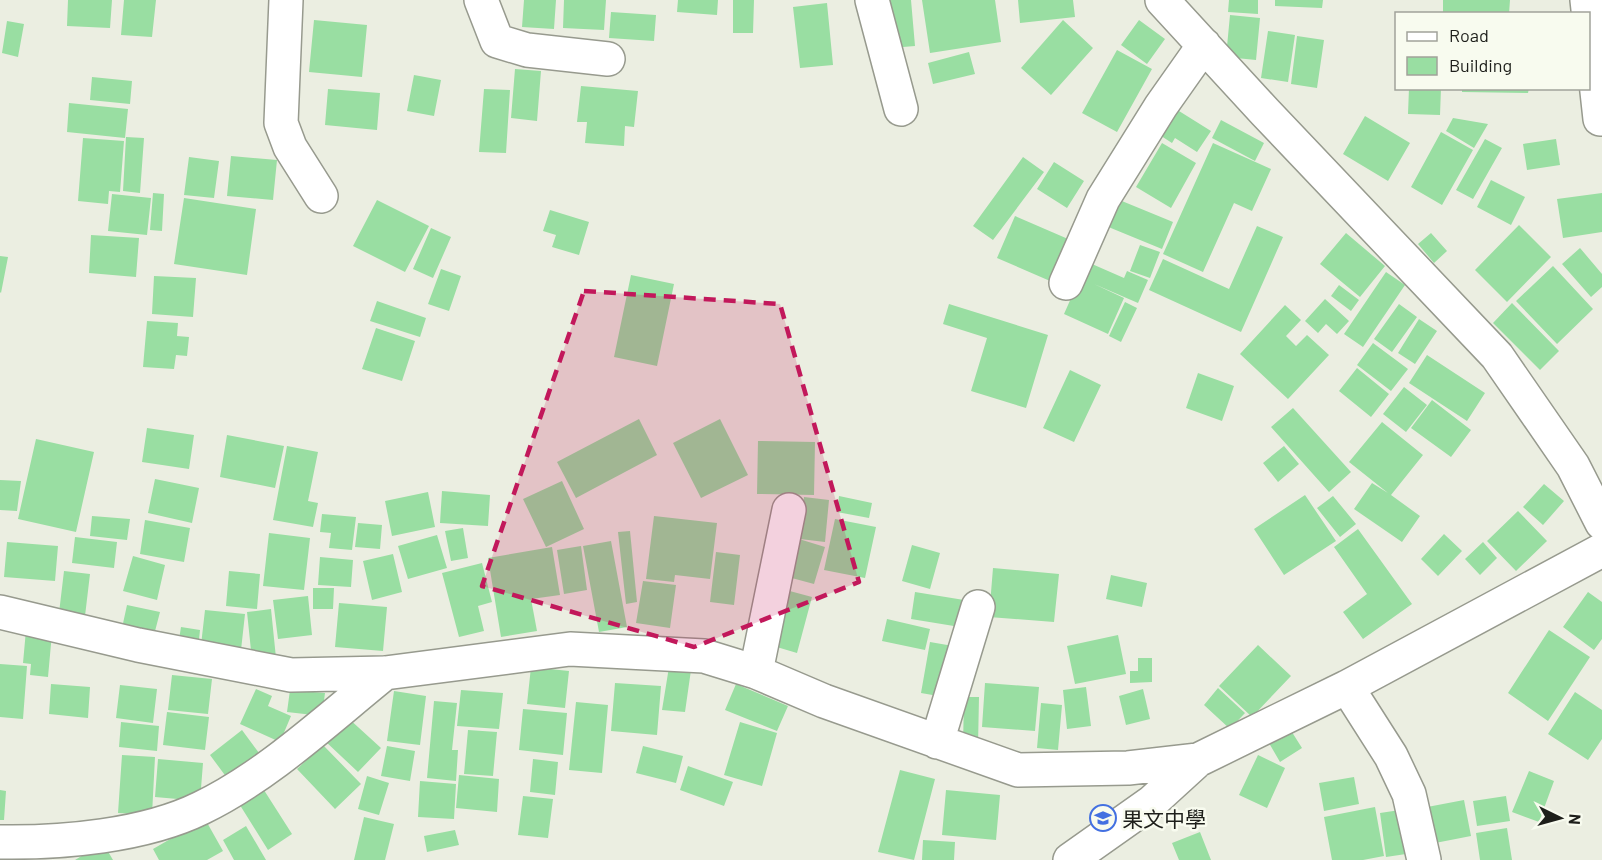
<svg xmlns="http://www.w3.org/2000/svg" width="1602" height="860" font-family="Barlow,'Noto Sans SC',sans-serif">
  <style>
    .building { fill: #99dea2 }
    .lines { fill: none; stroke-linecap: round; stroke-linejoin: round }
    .minor-casing { stroke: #979a8e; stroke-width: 36 }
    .minor { stroke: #fff; stroke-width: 33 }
    .marked { fill: #c2185b; fill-opacity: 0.2; stroke: #c2185b; stroke-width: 4.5; stroke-dasharray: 12 8; stroke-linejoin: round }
    .labels { text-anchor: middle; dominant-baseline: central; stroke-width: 5; stroke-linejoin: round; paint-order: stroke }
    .poi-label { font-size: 21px; fill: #1e1f1b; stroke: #f8fbef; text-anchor: start }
  </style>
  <rect width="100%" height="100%" fill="#ebeee1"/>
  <path class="building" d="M68,0H112L110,28L67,26Z
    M124,0H156L152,37L121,35Z
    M524,0H556L554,29L522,27Z
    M564,0H606L604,30L563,28Z
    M678,0H718L717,15L677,12Z
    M733,0H754L753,33H733Z
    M886,0H911L915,46L891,48Z
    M922,0H995L1001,42L930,53Z
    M1018,0H1073L1075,17L1020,23Z
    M1229,0H1258V14L1228,12Z
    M1275,0H1323L1322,8L1275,6Z
    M1443,0H1510L1509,14H1443Z
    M827,3L833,65L800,68L793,7Z
    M611,12L656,15L654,41L609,38Z
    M1230,15L1260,18L1256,60L1226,57Z
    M314,20L367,25L362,77L309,72Z
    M1063,20L1093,48L1051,95L1021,68Z
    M1139,20L1165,39L1147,64L1121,45Z
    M7,21L24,24L18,57L2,53Z
    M1268,31L1295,35L1288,82L1261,78Z
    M1297,36L1324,40L1317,88L1291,84Z
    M1117,50L1152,69L1117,132L1082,113Z
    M969,52L975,74L933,84L928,63Z
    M515,69L541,71L537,121L511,118Z
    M414,75L441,80L434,116L407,111Z
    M92,77L132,81L130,104L90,100Z
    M581,86L638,91L634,127L625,126L624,146L585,143L587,122H577Z
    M1409,88H1441L1440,115L1408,114Z
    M1462,88H1529L1528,93L1462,92Z
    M328,89L380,93L377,130L325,125Z
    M484,89L510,90L506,153L479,152Z
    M69,103L128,109L125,138L67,132Z
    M1171,106L1211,131L1197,152L1175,138L1172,143L1155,132Z
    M1365,116L1410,143L1388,181L1343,154Z
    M1453,118L1488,124L1474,148L1446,131Z
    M1221,120L1264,143L1255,161L1212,138Z
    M1441,132L1473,150L1442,205L1411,187Z
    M126,137L144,138L140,193L123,191Z
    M83,138L124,141L120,192L109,191L108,204L78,201Z
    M1485,139L1502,148L1473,199L1456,190Z
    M1556,139L1560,165L1527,170L1523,144Z
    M1162,143L1196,163L1171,208L1136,187Z
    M1213,143L1271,169L1252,211L1234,203L1203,272L1163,254Z
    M231,156L277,160L273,200L227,196Z
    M189,157L219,161L214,198L184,195Z
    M1023,157L1044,172L993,240L973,226Z
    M1054,162L1084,181L1067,208L1037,189Z
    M1491,180L1525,197L1511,225L1477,207Z
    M153,193L164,194L162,231L150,230Z
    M1602,193V232L1563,238L1557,199Z
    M112,194L151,198L147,235L108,231Z
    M184,198L256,209L247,275L174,264Z
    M1117,199L1173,222L1162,249L1106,226Z
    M377,200L429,226L405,272L353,246Z
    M550,210L589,222L579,255L552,247L556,235L543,231Z
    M1015,216L1075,242L1057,284L997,258Z
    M1519,225L1551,257L1507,302L1475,270Z
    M1257,226L1283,237L1241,332L1149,290L1163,259L1229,289Z
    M431,228L451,237L433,278L413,269Z
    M1346,233L1385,266L1360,297L1320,264Z
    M1431,233L1447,251L1434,263L1418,244Z
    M91,235L139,238L136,277L89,273Z
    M1140,245L1160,252L1150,278L1130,271Z
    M1580,248L1602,274V287L1591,297L1562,264Z
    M0,256L8,257L1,293L0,292Z
    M1092,264L1124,278L1127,271L1148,280L1138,303L1094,284L1124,298L1108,334L1064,314L1080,278Z
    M1553,266L1593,309L1557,344L1516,301Z
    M441,269L461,276L449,311L428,304Z
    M1386,272L1405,285L1363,347L1344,334Z
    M631,275L674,284L657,366L614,357Z
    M154,276L196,278L193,317L152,314Z
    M1339,285L1359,300L1351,311L1331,296Z
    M1325,299L1349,321L1337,334L1326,324L1318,333L1305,321Z
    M377,301L426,318L420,337L370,321Z
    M1125,302L1137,308L1121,342L1109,336Z
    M1512,303L1559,351L1540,370L1493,323Z
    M949,304L1048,335L1026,408L971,391L987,338L943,324Z
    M1399,304L1417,317L1392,352L1374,339Z
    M1285,305L1301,320L1286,336L1296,346L1307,335L1329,355L1288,399L1240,354Z
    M1419,319L1437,331L1415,364L1398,353Z
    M147,321L178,323L177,336L189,337L187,356L176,355L174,369L143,367Z
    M376,328L415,341L402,381L362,369Z
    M1373,343L1408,369L1391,391L1357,365Z
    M1427,355L1485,393L1467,421L1409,383Z
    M1357,368L1389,394L1371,417L1339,391Z
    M1070,370L1101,385L1074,442L1043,428Z
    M1198,373L1234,386L1222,421L1186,408Z
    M1404,387L1427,405L1406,432L1383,414Z
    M1432,400L1471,430L1451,457L1411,428Z
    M1293,408L1351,472L1329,492L1271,427Z
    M639,419L657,455L576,498L557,462Z
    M720,419L748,475L701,498L673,443Z
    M1382,422L1423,455L1391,495L1420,516L1402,542L1354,509L1372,483L1388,493L1349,462Z
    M147,428L194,435L189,469L142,462Z
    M227,435L284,446L275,488L220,477Z
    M36,439L94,452L76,532L18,519Z
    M758,441L815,442L814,495L757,494Z
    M287,446L318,452L308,501L318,503L313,527L273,520Z
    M1284,446L1299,464L1278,482L1263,463Z
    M155,479L199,488L192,523L148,513Z
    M0,480L21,481L17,511L0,510Z
    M562,481L584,529L546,547L523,499Z
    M1544,484L1564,501L1543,525L1523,507Z
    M442,491L490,495L488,526L440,523Z
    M428,492L435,527L392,536L385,501Z
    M1305,495L1336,541L1284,575L1254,529Z
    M839,496L872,503L869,518L837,512Z
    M1333,496L1356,524L1340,537L1317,508Z
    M804,497L829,500L825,542L800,539Z
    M1518,511L1547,541L1516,571L1487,541Z
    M322,514L356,517L352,550L329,548L331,533L320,532Z
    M92,516L130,519L127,540L90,536Z
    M654,516L717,523L710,579L675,575L674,582L646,579Z
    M835,519L876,527L865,578L824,570Z
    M145,520L190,528L184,562L140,554Z
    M358,523L382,525L380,549L355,547Z
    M463,528L468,558L451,561L445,531Z
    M1358,529L1412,604L1363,639L1343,612L1367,594L1334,547Z
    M630,531L637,602L626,604L618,532Z
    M269,533L310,538L304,590L263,586Z
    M1444,534L1462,551L1438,576L1421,559Z
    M437,535L447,568L408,579L398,546Z
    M75,537L117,542L114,568L72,563Z
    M799,539L825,547L814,584L788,577Z
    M611,541L627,627L599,632L583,546Z
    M7,542L58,546L55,581L4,577Z
    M1483,542L1497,558L1480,575L1465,559Z
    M912,545L940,553L930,589L902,581Z
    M581,546L587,590L564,594L557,550Z
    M552,547L560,595L531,599L537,631L501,637L488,558Z
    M716,552L740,555L734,605L710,602Z
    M393,554L402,592L372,600L363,561Z
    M133,556L165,565L157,600L123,591Z
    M320,557L353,560L351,587L318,585Z
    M482,563L492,602L478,606L484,631L459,637L442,573Z
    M993,568L1059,574L1054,622L989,617Z
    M64,571L90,574L85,616L59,613Z
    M229,571L260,574L257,609L226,606Z
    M1111,575L1147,583L1142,607L1106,599Z
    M643,581L676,585L670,628L636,623Z
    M313,588H334L333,609H313Z
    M786,590L812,597L797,653L770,645Z
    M915,592L964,600L960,627L911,619Z
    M1588,592L1602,602V639L1594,650L1563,627Z
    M308,596L312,635L278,639L273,600Z
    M339,603L387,607L383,651L335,647Z
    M127,605L160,612L154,635L122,628Z
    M271,609L276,658L252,660L247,612Z
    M205,610L245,614L241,650L201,645Z
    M887,619L930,629L925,650L882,641Z
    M181,627L200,630L198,649L178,646Z
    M26,630L52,633L48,677L30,675L31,664L23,663Z
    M1549,630L1590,657L1548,721L1508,693Z
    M1118,635L1126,674L1075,684L1067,646Z
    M930,642L953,646L944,697L921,693Z
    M1258,645L1291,676L1252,717L1219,686Z
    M1138,658H1152V682L1130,683V671H1138Z
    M0,664L27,666L23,719L0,717Z
    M531,667L569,671L565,708L527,704Z
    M669,667L691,670L685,712L662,710Z
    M172,675L212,679L208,714L168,710Z
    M615,683L661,686L657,735L611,731Z
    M985,683L1039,687L1035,731L982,727Z
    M51,684L90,687L88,718L49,714Z
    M736,684L788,706L777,731L725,710Z
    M120,685L157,689L153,723L116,718Z
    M1086,687L1091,726L1067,729L1063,690Z
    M1218,688L1245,713L1230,729L1204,705Z
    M256,689L272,696L268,706L291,716L280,742L240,724Z
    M1143,689L1150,719L1126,725L1119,696Z
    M290,690L325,693L322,716L287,712Z
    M461,690L503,693L499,729L457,726Z
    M394,691L426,696L420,745L387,741Z
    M1575,692L1602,710V739L1588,760L1548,734Z
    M964,697H979L978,746H963Z
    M434,701L457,703L452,750H458L456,781L427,778Z
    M576,702L608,705L602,773L569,770Z
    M1041,703L1062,705L1058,750L1037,748Z
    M523,709L567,713L563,755L519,750Z
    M167,712L209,717L205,750L163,745Z
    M347,717L381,748L358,772L325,741Z
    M121,722L159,726L157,751L119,747Z
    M740,722L777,733L762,786L724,775Z
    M1290,729L1302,748L1280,762L1269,743Z
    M242,730L262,757L230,782L210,755Z
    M468,730L497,732L493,776L464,774Z
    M323,745L361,784L335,809L297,769Z
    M387,746L415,751L410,781L381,776Z
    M643,746L683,756L676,783L636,773Z
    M122,755L155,757L152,815L118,813Z
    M1258,755L1285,768L1267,808L1239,795Z
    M158,759L203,763L200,801L155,797Z
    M533,759L558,762L555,795L530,792Z
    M688,766L733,782L724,806L680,790Z
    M900,770L935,779L914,860L878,852Z
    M1529,771L1554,781L1539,822L1512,812Z
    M459,775L499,779L497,812L456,808Z
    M367,776L389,783L379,815L358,809Z
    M1354,777L1359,804L1324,811L1319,783Z
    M420,781L456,784L454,819L418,817Z
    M262,787L292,834L268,850L238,802Z
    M0,790L6,791L4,820H0Z
    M946,790L1000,795L996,840L942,835Z
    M523,796L553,799L548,838L518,835Z
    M1506,796L1510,821L1477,826L1473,801Z
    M1464,800L1471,836L1430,844L1422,808Z
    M1375,807L1384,856L1363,860H1332L1324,817Z
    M1400,810L1406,854L1386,857L1380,813Z
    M364,817L394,824L385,860H354Z
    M205,819L223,851L207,860H159L153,849Z
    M246,826L266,860H234L223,840Z
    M1507,828L1512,860H1480L1476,833Z
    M455,830L459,845L427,852L424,836Z
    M1200,832L1211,860H1179L1172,843Z
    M923,840L955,842L954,860H922Z
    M103,843L113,860H75Z"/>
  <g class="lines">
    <defs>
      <path id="minor" d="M286,0L281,123L290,147L321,196
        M481,0L497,41L527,50L608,59
        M872,0L901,109
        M1162,0L1265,112L1497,356L1573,466L1602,523
        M1587,0L1600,119
        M1066,283L1103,199L1161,106L1204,45
        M0,612L138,645L291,675L385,673L570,649L704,656L756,672L824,701L1018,770L1128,768L1198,760L1347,687L1602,550
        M756,672L789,510
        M1347,687L1391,756L1409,794L1424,860
        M937,742L978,607
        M0,842C62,843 144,836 201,808C266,777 328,719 385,673
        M1070,860L1152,802L1198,760"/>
    </defs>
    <use href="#minor" class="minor-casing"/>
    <use href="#minor" class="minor"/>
  </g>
  <path class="marked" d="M584,291L780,304L859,582L694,647L482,586Z"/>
  <defs>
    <symbol id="school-ring" viewBox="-11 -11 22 22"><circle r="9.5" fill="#f8fbef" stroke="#4370e1" stroke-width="1.5"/><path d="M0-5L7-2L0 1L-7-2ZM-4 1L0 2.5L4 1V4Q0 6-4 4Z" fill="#4370e1"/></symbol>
  </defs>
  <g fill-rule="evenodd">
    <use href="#school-ring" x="1088" y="803" width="30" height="30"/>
  </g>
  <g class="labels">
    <g class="poi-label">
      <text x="1122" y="818">果文中學</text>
    </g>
  </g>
  <rect x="1395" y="12" width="195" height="78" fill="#f8fbef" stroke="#a1a39a" stroke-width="1.5"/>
  <rect x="1407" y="32" width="30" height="9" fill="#ffffff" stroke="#a1a39a" stroke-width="1.5"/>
  <text x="1449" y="42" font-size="18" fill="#1e1f1b">Road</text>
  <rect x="1407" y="57" width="30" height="18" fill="#99dea2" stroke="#a1a39a" stroke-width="1.5"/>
  <text x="1449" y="72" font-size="18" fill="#1e1f1b">Building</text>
  <g transform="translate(1560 818) rotate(95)" stroke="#f8fbef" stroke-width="4.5" paint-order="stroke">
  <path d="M0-4.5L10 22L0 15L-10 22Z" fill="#1e1f1b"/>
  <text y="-9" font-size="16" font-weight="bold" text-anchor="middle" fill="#1e1f1b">N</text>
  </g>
</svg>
